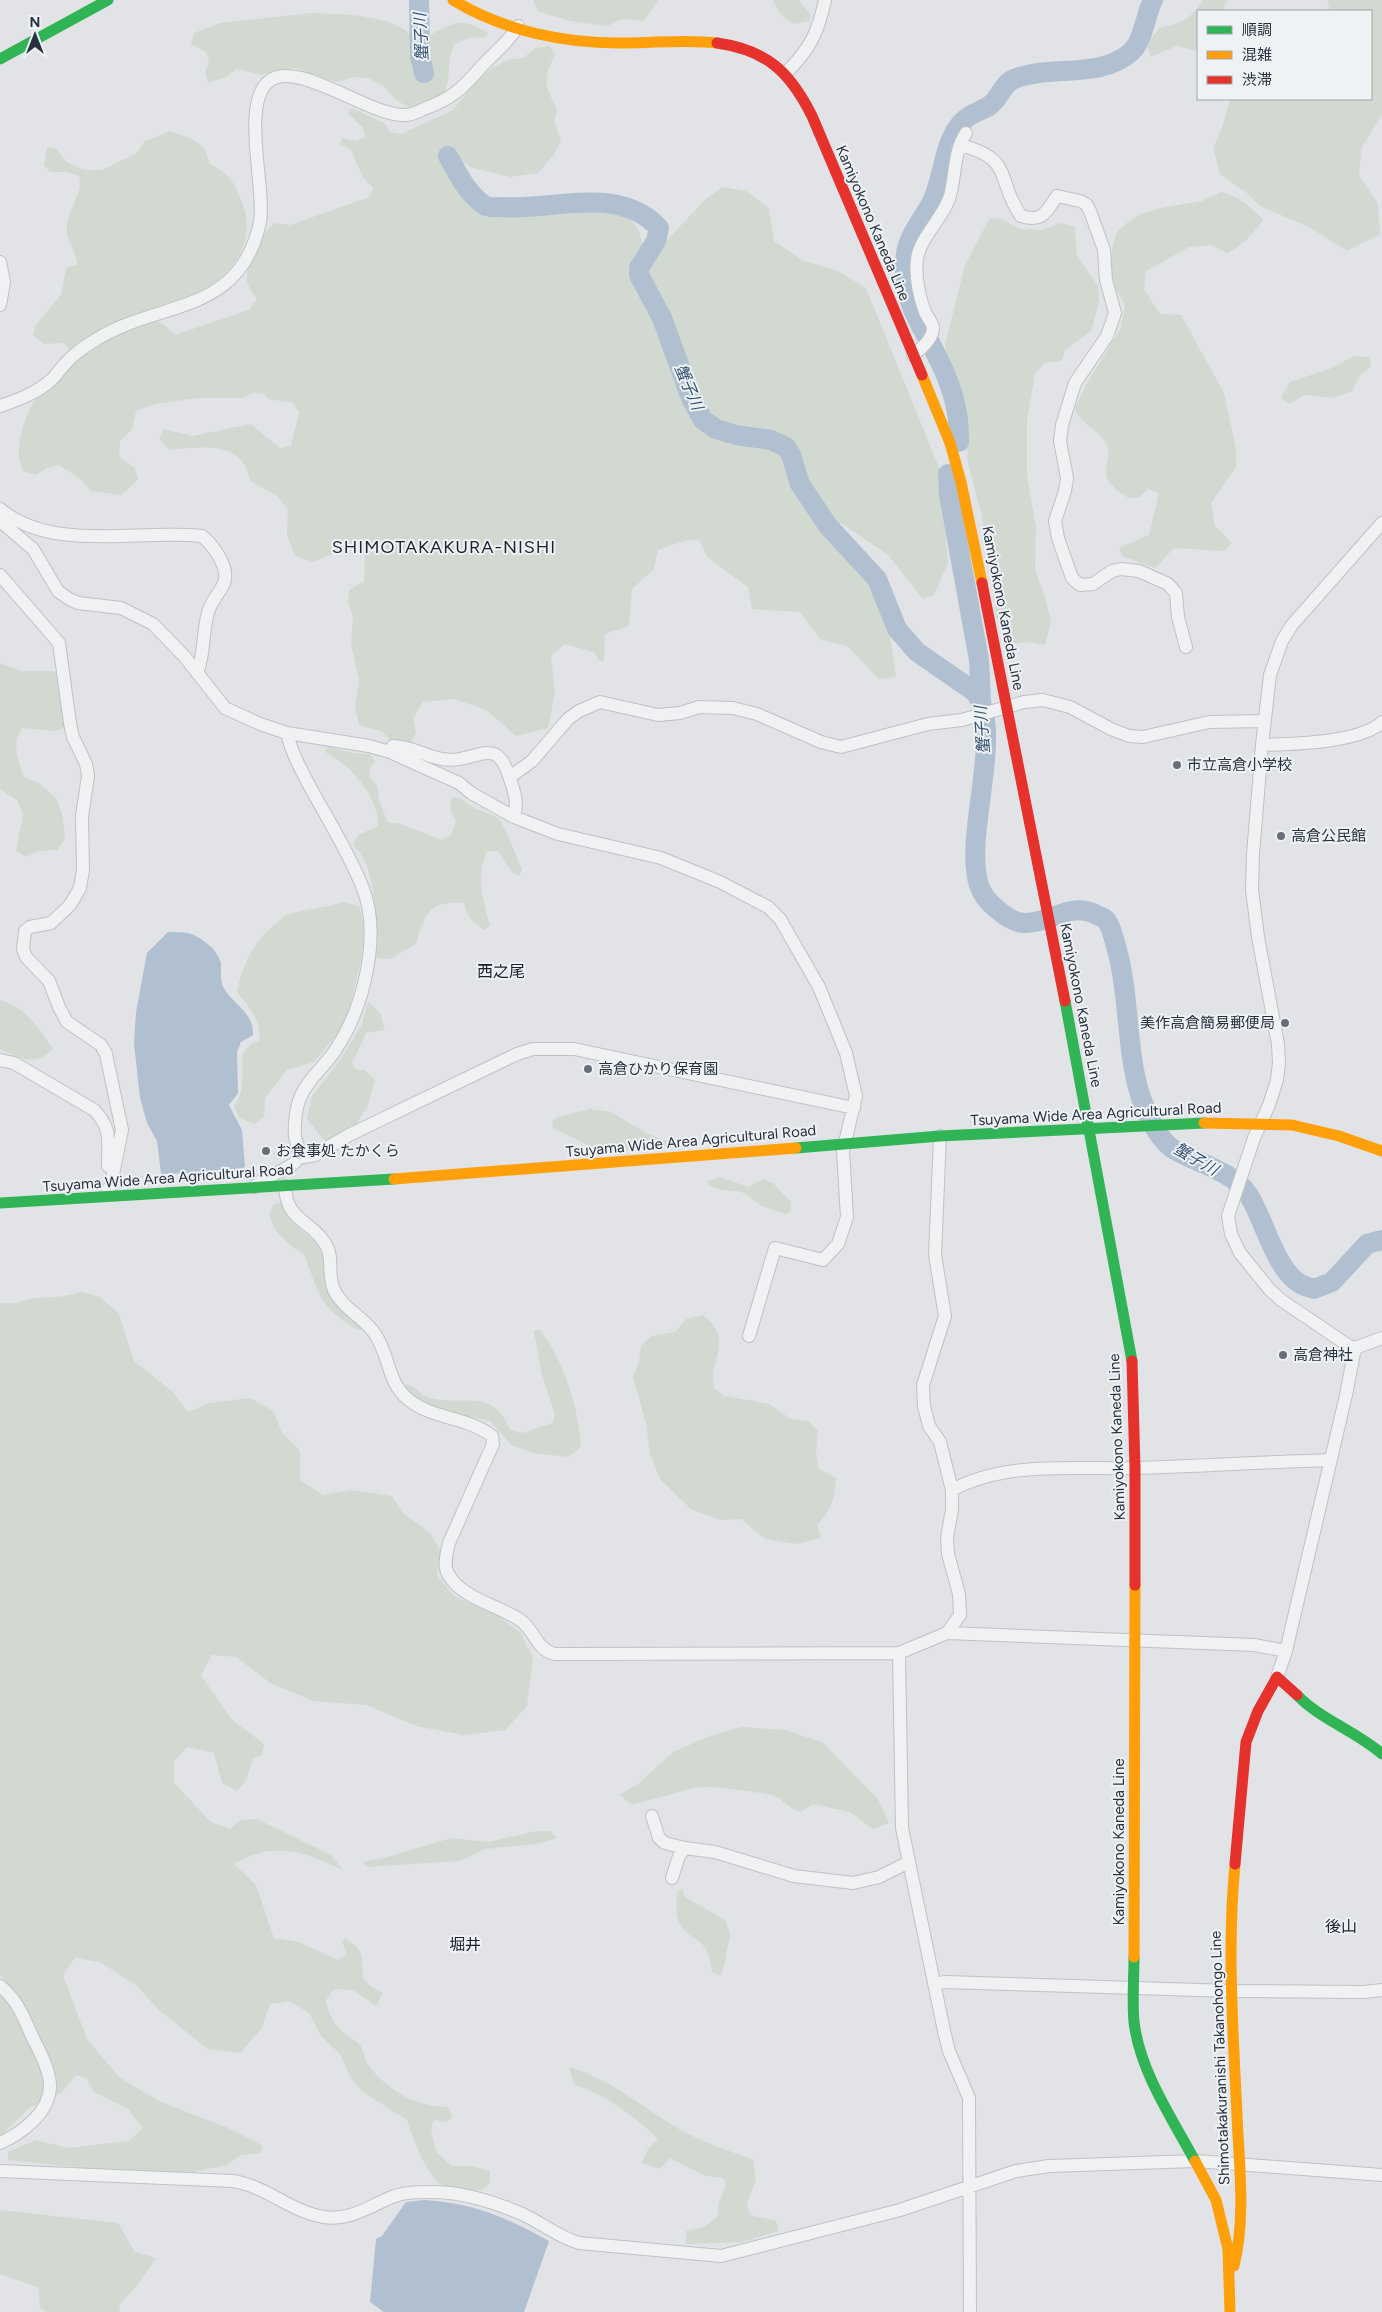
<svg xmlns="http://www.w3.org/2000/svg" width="1382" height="2312" font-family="Figtree,'Noto Sans JP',sans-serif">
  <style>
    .green { fill: #d2d9d1 }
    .water { fill: #b0c0d0 }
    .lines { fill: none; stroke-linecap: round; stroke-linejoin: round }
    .river { stroke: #b0c0d0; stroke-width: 20 }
    .street-casing { stroke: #bfc1c4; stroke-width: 14 }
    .street { stroke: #f0f1f3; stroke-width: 12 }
    .fast { stroke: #30b455; stroke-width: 11 }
    .slow { stroke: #ff9f0a; stroke-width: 11 }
    .jam { stroke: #e5322d; stroke-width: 11 }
    .poi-dot { fill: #696f79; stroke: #eef2f5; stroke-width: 2 }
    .labels { text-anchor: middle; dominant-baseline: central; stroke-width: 4; stroke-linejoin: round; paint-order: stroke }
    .street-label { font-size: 15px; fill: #28313e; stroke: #eef2f5 }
    .poi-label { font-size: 15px; fill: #28313e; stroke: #eef2f5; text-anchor: start }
    .water-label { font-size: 16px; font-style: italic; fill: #345171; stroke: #eef2f5 }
    .neighbourhood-label { font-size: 16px; fill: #1b222f; stroke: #eef2f5 }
    .quarter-label { font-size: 18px; letter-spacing: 1px; fill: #1b222f; stroke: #eef2f5 }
  </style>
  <rect width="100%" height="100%" fill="#e1e3e6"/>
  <path class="green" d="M533,0H658L644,21L623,19L607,26L570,21L538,11Z
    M773,0H799L810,14V21L793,24L780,14Z
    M1203,0H1228L1222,11H1198V51L1177,46L1150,57L1147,44L1159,28C1182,23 1190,20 1203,0Z
    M1327,0H1382V114L1362,147L1359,175L1378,204L1380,234L1347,251L1309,227L1260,206L1247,193L1220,174L1213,148L1222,128L1230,99H1371V11H1330Z
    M312,13C337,14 402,14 413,40C418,51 418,64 421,74H428L424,42C430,34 435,32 443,28C463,18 470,24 488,33L485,37L468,38L454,45C446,61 452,79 443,95L409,107L397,101L383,86L368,78L355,77L336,82L295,68L261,75L237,69L224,78L208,83L205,72L209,62L206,52L191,44L194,33L220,23Z
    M549,46L556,54C542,77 545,86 557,109L554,121L561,140L554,155L538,173L511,177L469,167L454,154H445C451,170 467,202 485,208C507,216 532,210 554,208C580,207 602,208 627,214L639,231L643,246L663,244L706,199L722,187L746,191L769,208L774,241L804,261L838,271L866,288L940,470L948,563L934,595L923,599L888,555L841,523L826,532C836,545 849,556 860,569C887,602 891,636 896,677L879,679L847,646L821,640L800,612L752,609L748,587L707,557L699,539L684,541L658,550L654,569L632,589L629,626L605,634L604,661H599L594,652L565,644L551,656L555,693L548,728L516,736L486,710L454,699L423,702L413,718L416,733L411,742L392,741L381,731L359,725L355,707L359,681L351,643L353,618L348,601L349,590L364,581L365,556L357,545L344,548L314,562L295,556L287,535L288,509L277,496L250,481C244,440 201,447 170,450L159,439L164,429L192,436L251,424L280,448L291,446L299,412L293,403L268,399L264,394L253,393L242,398H197L155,404L136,411L132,429L120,441L119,457L134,467L138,479L122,495L90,491L81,479L59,465L47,468L36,475L23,471C22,466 19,461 19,456C18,440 26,410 37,398C57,379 67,382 70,349L64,343L44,344L33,335L36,325L61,295L66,268L77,265C76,247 65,244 67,224C69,207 84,194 79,176L67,172H50L44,165L47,147L56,149L67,162L83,170H102L137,153L145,141L170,131C189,139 207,140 209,164C230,174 233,180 242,202C265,263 199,297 154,320L165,325L175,335L249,310L257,299C253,293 248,287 247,281C245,262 259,234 275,223L290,225L370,197L373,188L363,177L351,150L340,144L342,138L356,141L365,137L363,128L348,113L352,108L384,123L390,132L401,134L453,110L478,79L492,68L511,59L523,58L536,48Z
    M1221,192C1238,196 1251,206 1263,220C1253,234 1243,246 1227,253L1212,245L1189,247L1146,271L1144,289L1160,314L1181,315L1224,393L1236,449V467L1211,503L1215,526L1232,543L1224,551L1174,548L1155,568L1122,556L1119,548L1149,535L1159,493L1148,489L1139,498H1128C1122,493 1111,487 1108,480C1102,468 1112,457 1107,445C1099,429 1080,425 1075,408L1087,383L1121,328L1125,305L1113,284L1110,260L1116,233L1128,222L1143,213L1166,207L1202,201Z
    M990,218L1001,219L1020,229L1041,230L1061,223L1075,227L1077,255L1098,286L1099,302L1091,331L1065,350L1062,361L1044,363L1035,374L1027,420V476L1036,527L1035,570L1045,596L1051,623L1045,645L1030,642L1015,644L1004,634L996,616L982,516L968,464L966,427L960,395L948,360L945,345L965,265Z
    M1354,356L1370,357L1371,366L1360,376L1352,391L1333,398L1305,395L1289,404L1281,398L1290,382L1332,368Z
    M0,663L21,671H54L61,681L66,726L56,731L22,728C11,743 18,761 24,777L39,783L57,799L63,818L65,839L57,850L38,851L27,857L16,851L23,814L17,800L0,789Z
    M328,747L353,753L370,754L375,761L370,768V777L377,786L379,800L388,823H398L441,840L451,835L456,821L450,810L452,797C462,797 467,804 476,809C482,812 491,813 497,818C505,822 516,858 522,869L519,876L512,872L498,851H487C476,876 483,901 490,926L483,930L469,917L464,903C430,900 424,914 416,944L390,959L377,958C376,929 378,864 353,846L358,835L378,826C380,798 349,763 325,752Z
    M343,902L359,906L365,927L362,956L351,1002L342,1028L314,1062L287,1070L265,1098L264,1117L254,1124L239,1118L234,1106C246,1090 241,1072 243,1053L251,1044L259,1041C263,1022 249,1007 237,992C243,964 253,941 277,923C280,919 285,915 289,914C307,909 325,908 343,902Z
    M0,1000C26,1007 38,1028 53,1049C35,1067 20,1059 0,1049Z
    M368,1002L380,1013L385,1030L366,1033L352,1064L357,1070H365L375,1080L367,1108L354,1127L325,1141L307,1119L312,1096L339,1062L362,1024Z
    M591,1109L611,1112L646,1133L663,1140L689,1143L693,1146L610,1151L590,1146L553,1128L552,1121L557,1117Z
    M719,1177L749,1187L763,1179L773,1183L791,1202V1211L785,1214C777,1211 766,1209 759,1204C754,1201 751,1197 746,1194C733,1188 720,1195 706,1182Z
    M282,1203L290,1220L315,1242L323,1253L326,1276L364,1330C357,1331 353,1327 347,1323C316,1302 317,1286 304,1254C288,1245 274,1233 269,1214L274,1204Z
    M81,1292L100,1297L119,1314L134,1361L173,1392L188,1412L209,1403L250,1398L274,1411L281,1431L300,1451V1480L323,1495L351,1490L392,1496L403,1513L430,1533L440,1550L437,1575L454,1596L496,1615L520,1632L533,1658L527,1706L505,1730L464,1735L416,1726L366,1705L313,1701L272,1684L236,1657L212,1655L201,1675L231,1719L264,1744L262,1755L253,1758L246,1781L237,1791L222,1783L214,1753L187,1747L174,1761V1783L211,1822L230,1829L240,1820L257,1819L331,1855L343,1870C303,1852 276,1840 234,1864L256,1885L274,1938L299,1942L338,1960L347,1954L342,1942L345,1938L357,1947L362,1956L363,1978L370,1986L383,1993L376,2006L353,1990L334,1989L326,2000C329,2015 334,2026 347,2035C351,2038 357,2041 360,2045C364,2051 364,2060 369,2066C388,2091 417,2107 448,2107L452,2117L447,2122L434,2120L431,2128L436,2152L452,2166H471L490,2171V2183L482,2190C471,2189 457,2190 446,2187C428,2181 412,2137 407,2120L366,2094L352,2080L340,2054L321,2036L309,2013L290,2001L270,2004L261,2029L240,2053L208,2049L159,2010L137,1986L100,1962L75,1958L63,1975L87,2039L120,2078L159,2101L233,2130L263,2146L260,2153L241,2155L227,2165L193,2172L134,2173L8,2160V2152L36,2140L68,2148L129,2141L143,2128L128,2109L94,2092L87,2079L76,2075L61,2093L29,2108L0,2137V1994L14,1992L0,1975V1303C18,1305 23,1299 38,1298C54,1297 66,1297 81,1292Z
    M703,1315C736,1341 708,1357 714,1388L724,1396L769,1404L791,1419L808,1421L818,1431L816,1453L819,1469L836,1478C835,1497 831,1512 817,1525L821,1538L796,1544L765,1539L741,1519L720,1520L691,1509L660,1479L650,1454L646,1423L633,1377L639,1362L641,1346L651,1336L675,1332L686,1319Z
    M539,1329C562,1355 580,1412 581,1447L568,1457L533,1453L511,1445L490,1421L439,1410L415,1400L406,1392V1384C415,1386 421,1395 430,1398C465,1407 492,1386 510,1430L522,1433L552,1423L555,1415L541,1371L534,1331Z
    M742,1727L785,1730L822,1742L878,1799L889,1823L873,1829L850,1812L812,1804L801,1812C787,1809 782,1797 772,1795C755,1792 712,1785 695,1788C674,1793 653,1800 632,1804L619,1795L638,1784L673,1752L710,1736Z
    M537,1831H551L557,1838C535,1847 510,1845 487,1849C476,1851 470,1858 459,1861L366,1867L363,1862L391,1856L451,1838L488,1842Z
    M682,1889L685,1897L725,1920L731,1936C725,1950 727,1964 720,1976L712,1972C709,1931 686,1945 678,1919C675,1912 677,1900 677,1892Z
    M569,2067C610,2079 643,2107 679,2129C702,2142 728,2151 753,2159L756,2180L747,2204L750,2215L776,2221L779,2231L742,2242L686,2244V2231L704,2227L717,2217L719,2202L726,2185L723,2178L706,2176L670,2158L660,2169L642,2163L648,2149L658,2139C637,2118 604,2093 574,2085Z
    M0,2210L118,2223L135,2252L156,2258L139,2283L120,2304L119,2312H46L40,2308L38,2287L0,2274Z"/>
  <path class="water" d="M168,932C174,932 181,932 188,933C200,936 219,950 221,964C221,972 220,983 225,990C236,1007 254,1013 253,1035L241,1042L237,1052L238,1093L229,1105L242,1130L245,1167L233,1172L161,1174L157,1141L147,1123L140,1098L134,1043L136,1012L147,953Z
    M424,2200C474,2203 505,2217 549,2241L524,2312H384L370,2302L376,2239L382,2236L406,2202Z"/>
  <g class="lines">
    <path class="river" d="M419,0L420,56L424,73
      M448,156C458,174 466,192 484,205C488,208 496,207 502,207C553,211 618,184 659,228L656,241L639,268V275L662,318L691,398L703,420L716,429L736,435L771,440L786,447L791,455L800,484L828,526L877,579L897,629L917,652L975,692C1005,733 963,835 979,885C982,895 990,904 998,910C1005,916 1016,924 1026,923C1051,923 1070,902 1095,914C1098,916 1103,917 1106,920C1112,927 1114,940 1117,950C1131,998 1125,1066 1146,1110C1151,1123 1161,1141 1173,1149C1196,1163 1231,1170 1248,1194C1264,1218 1274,1267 1299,1283C1303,1286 1309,1287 1314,1289L1332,1282L1367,1244L1382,1240
      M959,442C960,409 950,381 935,352C921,325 905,303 905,271C905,264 905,255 907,249C911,232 924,217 932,202C943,179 943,148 958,127C966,115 977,113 989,106C1000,99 1002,84 1014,79C1051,64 1099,80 1131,52C1144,40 1145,15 1153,0
      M948,474L949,495L979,660L981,700"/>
    <defs>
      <path id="street" d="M786,73C810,49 818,33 825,0
        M960,145C1015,159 995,179 1021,216C1044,223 1046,211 1057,196L1080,201L1086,204L1090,211L1104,250L1106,280L1115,313L1107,336L1075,383L1062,425L1060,441L1067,478L1065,491L1055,521L1058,538L1072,578L1080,585L1093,584L1112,571L1121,569L1139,571L1168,584L1176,593L1178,617L1186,647
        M0,262L4,282L0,305
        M913,355C921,349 933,339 933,328C933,323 927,317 925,312C919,297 915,276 917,259C920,238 941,220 949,199C956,179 953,151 966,133
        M0,406C18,400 37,393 51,380C56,376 59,370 64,365C73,354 85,346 97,339C160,300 240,316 260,222C266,190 241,106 268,82C296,57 371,118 406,115C412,115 419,111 424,109C453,98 462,89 482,66C495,52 508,43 518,26
        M0,509C53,553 138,529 202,536C213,545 230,568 224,583C220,593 210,602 208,613C202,633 205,654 197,673
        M0,521L33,549L58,591L69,599L78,603L121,608L153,624L184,656L225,708L260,724L287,733L369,746L390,752L459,783L471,793L514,817L558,834L661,858L720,882L768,907L780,919L819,987L846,1053L856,1096L843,1151L847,1217L838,1244L823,1260L775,1248L749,1336
        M1382,523L1292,625L1282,641L1270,675L1262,745L1253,854L1252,890L1258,937L1278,1044L1279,1063L1277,1080L1269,1105L1254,1138L1228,1216L1231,1234L1240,1253L1270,1290L1281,1300L1349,1346L1355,1348L1382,1338
        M0,575L59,643L70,723L73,737L86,764L88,776L82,816L83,870L80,888L70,905L51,923L30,927L25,931L23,949L26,957L49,981L59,1007L67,1022L101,1045L106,1054L122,1130L111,1185L108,1189
        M1262,745C1291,744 1361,743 1382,722
        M390,752L393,746C411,746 424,756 442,759C476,765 496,731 510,779C515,793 518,803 514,817
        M510,777L532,761L568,719L579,711L600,702L658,715L680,713L699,707L733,708L757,714L821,742L841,747L928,724L962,720L1024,702L1043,700L1070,707L1111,729L1129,736L1143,737L1209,722L1264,721
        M0,1060L14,1063L94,1110C112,1128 108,1141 108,1166
        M298,1158L315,1155L349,1135L517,1054L533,1049H574L854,1108
        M285,1186C286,1222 312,1220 326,1245C334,1258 327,1276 334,1290C343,1309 364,1317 375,1334C390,1356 387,1383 409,1400C432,1419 468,1417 492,1436L493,1444L449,1543C447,1553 443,1565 448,1574C462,1599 498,1605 520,1620C535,1630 536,1650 555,1654L899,1653L947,1633L960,1615L959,1594L948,1554L947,1537L952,1510V1490L940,1442L929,1426L924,1406L923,1385L945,1316L935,1255L940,1136
        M255,1187C265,1174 293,1170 298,1158C301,1151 296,1143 295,1136C294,1124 296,1108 300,1098C308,1078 325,1067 336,1049C364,1007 382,934 362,886C348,851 327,818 309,785C300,768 291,751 287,733
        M952,1490C1007,1460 1077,1470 1136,1468C1201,1466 1266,1462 1331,1460
        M947,1633L1254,1645L1286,1651
        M899,1653L902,1828L944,2031L949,2051L969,2098L970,2312
        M1277,1677L1286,1651L1346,1395L1355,1348
        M652,1816L659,1838L665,1843L685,1848L715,1852L794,1876L853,1883L879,1877L909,1862
        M672,1878L679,1856L685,1848
        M935,1984L945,1982L1231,1991L1364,1992L1382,1990
        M0,1986C15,1997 24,2017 31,2034C38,2048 49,2068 50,2084C51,2112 22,2133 0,2143
        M0,2171L233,2181C266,2186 291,2212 324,2217C350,2221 370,2206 392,2197C404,2192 417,2192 430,2192C459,2191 495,2202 522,2214C542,2223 558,2237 579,2243L721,2256L900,2210L1016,2171L1049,2166L1196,2161L1382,2175"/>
    </defs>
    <use href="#street" class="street-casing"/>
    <use href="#street" class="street"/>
    <path class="fast" d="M0,59L108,0
      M1065,1001L1132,1361
      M796,1148L940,1136L1204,1123
      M0,1203L394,1179
      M1297,1695C1321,1720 1356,1731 1382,1754
      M1134,1957C1134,1978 1132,2001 1134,2022C1140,2072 1172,2118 1195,2161"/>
    <path class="slow" d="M453,0C504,31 566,44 625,43C656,43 687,39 717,43
      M922,375L950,443L961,482L982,583
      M1204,1123L1292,1125L1339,1136L1382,1151
      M394,1179L796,1148
      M1134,1957L1135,1585
      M1195,2161L1216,2200L1228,2249L1230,2312
      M1234,2266C1246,2217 1239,2164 1237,2115C1233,2031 1227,1947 1235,1864"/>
    <path class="jam" d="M717,43C767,50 790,72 812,116L922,375
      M982,583L1065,1001
      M1132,1361L1135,1468V1585
      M1235,1864L1246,1742L1258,1711L1277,1677L1297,1695"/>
  </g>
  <g class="poi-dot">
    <circle cx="1177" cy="765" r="5"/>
    <circle cx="1281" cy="836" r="5"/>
    <circle cx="1285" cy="1023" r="5"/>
    <circle cx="588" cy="1069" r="5"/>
    <circle cx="266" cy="1151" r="5"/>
    <circle cx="1283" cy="1355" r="5"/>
  </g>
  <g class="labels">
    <g class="street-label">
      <text transform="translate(873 223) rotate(67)">Kamiyokono Kaneda Line</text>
      <text transform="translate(1003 608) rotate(79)">Kamiyokono Kaneda Line</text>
      <text transform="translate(1081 1005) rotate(79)">Kamiyokono Kaneda Line</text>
      <text transform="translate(1096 1114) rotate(-3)">Tsuyama Wide Area Agricultural Road</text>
      <text transform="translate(691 1141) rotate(-5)">Tsuyama Wide Area Agricultural Road</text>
      <text transform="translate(168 1178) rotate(-4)">Tsuyama Wide Area Agricultural Road</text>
      <text transform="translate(1117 1437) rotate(-92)">Kamiyokono Kaneda Line</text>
      <text transform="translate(1119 1842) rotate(-90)">Kamiyokono Kaneda Line</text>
      <text transform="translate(1220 2058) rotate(-92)">Shimotakakuranishi Takanohongo Line</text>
    </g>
    <g class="poi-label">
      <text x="1187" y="765">市立高倉小学校</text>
      <text x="1291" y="836">高倉公民館</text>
      <text x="1275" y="1023" text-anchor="end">美作高倉簡易郵便局</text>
      <text x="598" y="1069">高倉ひかり保育園</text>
      <text x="276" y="1151">お食事処 たかくら</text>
      <text x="1293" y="1355">高倉神社</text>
    </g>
    <g class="water-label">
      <text transform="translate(421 37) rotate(-93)">蟹子川</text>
      <text transform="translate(689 387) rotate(67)">蟹子川</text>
      <text transform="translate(982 730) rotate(-94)">蟹子川</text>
      <text transform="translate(1196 1159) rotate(30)">蟹子川</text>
    </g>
    <g class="neighbourhood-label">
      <text x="501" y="971">西之尾</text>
      <text x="1341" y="1926">後山</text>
      <text x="465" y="1944">堀井</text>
    </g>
    <g class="quarter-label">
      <text x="444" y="547">SHIMOTAKAKURA-NISHI</text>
    </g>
  </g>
  <rect x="1197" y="10" width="175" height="90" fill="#eef2f5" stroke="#9fa5ac"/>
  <rect x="1207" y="26" width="25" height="8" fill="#30b455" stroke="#9fa5ac"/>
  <text x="1242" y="35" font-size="15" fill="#28313e">順調</text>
  <rect x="1207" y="51" width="25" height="8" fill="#ff9f0a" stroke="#9fa5ac"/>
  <text x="1242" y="60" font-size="15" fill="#28313e">混雑</text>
  <rect x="1207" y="76" width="25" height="8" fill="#e5322d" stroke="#9fa5ac"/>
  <text x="1242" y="85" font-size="15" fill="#28313e">渋滞</text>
  <g transform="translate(35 35)" stroke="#eef2f5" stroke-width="4" paint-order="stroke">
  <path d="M0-4L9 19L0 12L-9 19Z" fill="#28313e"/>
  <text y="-8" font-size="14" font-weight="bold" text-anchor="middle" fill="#28313e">N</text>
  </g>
</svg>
